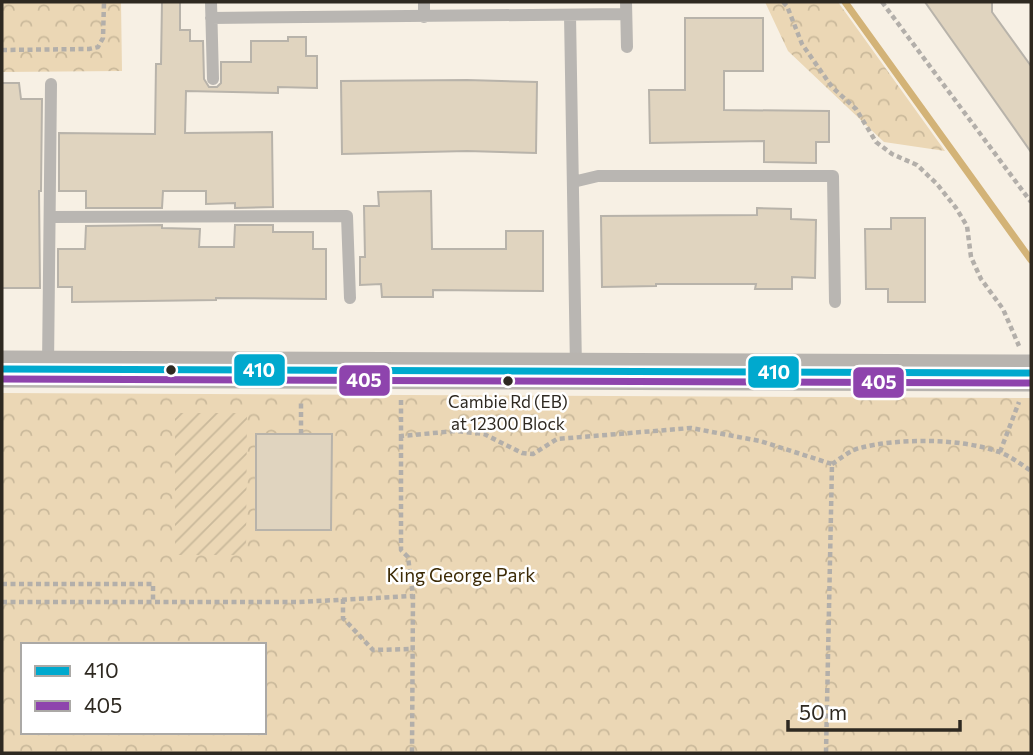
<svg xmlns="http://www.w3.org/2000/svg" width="1033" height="755" font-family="Commissioner,sans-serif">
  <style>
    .forest { fill: url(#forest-crowns); fill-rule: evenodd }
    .garden { fill: url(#garden-furrows) }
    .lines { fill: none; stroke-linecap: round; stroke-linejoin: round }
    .stream { stroke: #d3b377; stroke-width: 7 }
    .building { fill: #e0d4bf; stroke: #b8b3aa; stroke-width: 2 }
    .path { stroke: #b3afaa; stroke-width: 4.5; stroke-dasharray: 5 3.5; stroke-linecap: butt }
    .lane { stroke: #b9b6b2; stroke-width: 12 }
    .secondary { stroke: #b8b4af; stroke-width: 37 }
    .bus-1-casing { stroke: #fff; stroke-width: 12 }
    .bus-2-casing { stroke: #fff; stroke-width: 12 }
    .bus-1 { stroke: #00a9ce; stroke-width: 7 }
    .bus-2 { stroke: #8e44ad; stroke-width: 7 }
    .bus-dot { fill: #2e2921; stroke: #fff; stroke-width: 2.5 }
    .labels { text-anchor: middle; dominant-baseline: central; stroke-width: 5; stroke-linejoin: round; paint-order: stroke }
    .bus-label { font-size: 17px; fill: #2e2921; stroke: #fff }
    .park-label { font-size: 19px; fill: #3d2b06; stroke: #fff }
    .line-badge { stroke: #fff; stroke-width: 2.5 }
    .badge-label { font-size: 19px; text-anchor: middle; font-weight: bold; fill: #fff }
  </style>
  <defs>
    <pattern id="forest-crowns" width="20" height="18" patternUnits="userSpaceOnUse" patternTransform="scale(1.75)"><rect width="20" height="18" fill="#ebd7b5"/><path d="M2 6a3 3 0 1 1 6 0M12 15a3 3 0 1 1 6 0" fill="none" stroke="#cab99b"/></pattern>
    <pattern id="garden-furrows" width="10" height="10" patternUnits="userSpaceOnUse" patternTransform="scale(1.75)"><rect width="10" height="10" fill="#ebd7b5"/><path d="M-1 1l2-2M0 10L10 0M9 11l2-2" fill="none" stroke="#cab99b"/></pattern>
  </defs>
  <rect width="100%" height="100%" fill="#f7f0e4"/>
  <path class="forest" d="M2,2H121L122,71L2,72Z
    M765,2H838L945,151L884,142L788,51Z
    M2,393L1031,398V753H2ZM23,645H264V732H23Z"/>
  <path class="garden" d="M175,413H247L246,555H175Z"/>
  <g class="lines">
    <path class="stream" d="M845,2L1031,260"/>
  </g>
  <path class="building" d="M162,2H180V30H190V41H203L204,79L209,87H217L221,83V62H251V41H288V37H306V56H317V88L278,87V93L186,91L185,133L272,132L273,207L235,208V203L206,204V191H163L162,208H86V191H59V133L155,134L156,64H161Z
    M925,2H992V12L1031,66V152Z
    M685,18H763V71H724V110L829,111V142H816V163L764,162V141L650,143L649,90H685Z
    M467,80L537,82L536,153L467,151L342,154L341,81Z
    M2,83H19L21,99H42L41,191H39L40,288H2Z
    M431,191L432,249H506V231H543V291L433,290V297H382L381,284L360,285V257H365L364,206H379L378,192Z
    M757,208L791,209V219L816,220L815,278L792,277V289H755L756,284H656V286L602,287L601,216L757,215Z
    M891,218H925V302H888V289H866L865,229H891Z
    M162,225V228L200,229L199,247H234L235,225H273V232H313V249H326V299L216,298V300L72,302V287H58V249H85L86,226Z
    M256,434H332L331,530H256Z"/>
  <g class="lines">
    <path class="path" d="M783,2L787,6L802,44L832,87L856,109L876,142L892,154L917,165L937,184L956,208L967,226L971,257L981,279L1003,309L1019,346
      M882,2L1031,202
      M2,50L89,49L98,47L103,38L104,2
      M401,400V436L456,431L484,434L522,453L533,454L557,439L691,428L760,441L832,464L826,753
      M301,434V400
      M401,436V550L408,557L413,596L412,753
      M1000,452L1019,402
      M832,464C840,459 850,450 860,448C898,438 961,438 999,452C1010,456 1021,464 1031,471
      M2,584H153V602
      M343,599V618L373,650L413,649
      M2,602H299L413,596"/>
    <path class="lane" d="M211,2L213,79
      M626,2L627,47
      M570,15L576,368
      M424,17V2
      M211,18L626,14
      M573,182L598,176H833L835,302
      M50,217L347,216L350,298
      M48,367L51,84"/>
    <path class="secondary" d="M2,369L1031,373"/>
    <defs>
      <path id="bus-1" d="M2,369L1031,373"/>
      <path id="bus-2" d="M2,379L1031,383"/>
    </defs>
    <use href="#bus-1" class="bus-1-casing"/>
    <use href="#bus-2" class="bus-2-casing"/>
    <use href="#bus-1" class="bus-1"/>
    <use href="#bus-2" class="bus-2"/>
  </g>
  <g class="bus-dot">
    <circle cx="171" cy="370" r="6"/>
    <circle cx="508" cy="381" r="6"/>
  </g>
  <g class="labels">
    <g class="bus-label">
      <text x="508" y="401">Cambie Rd (EB)<tspan x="508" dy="22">at 12300 Block</tspan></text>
    </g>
    <g class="park-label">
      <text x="461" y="574">King George Park</text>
    </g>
  </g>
  <g class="line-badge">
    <rect x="233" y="353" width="53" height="34" rx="7" fill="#00a9ce"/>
    <rect x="747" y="355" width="53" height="34" rx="7" fill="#00a9ce"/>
    <rect x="338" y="364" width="53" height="33" rx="7" fill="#8e44ad"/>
    <rect x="852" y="366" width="53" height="33" rx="7" fill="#8e44ad"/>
  </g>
  <g class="badge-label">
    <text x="259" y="377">410</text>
    <text x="774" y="379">410</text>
    <text x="364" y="387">405</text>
    <text x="879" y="389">405</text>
  </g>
  <rect width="1033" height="755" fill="none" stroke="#2e2921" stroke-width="7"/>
  <rect x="21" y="643" width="245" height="91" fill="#ffffff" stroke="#aba9a6" stroke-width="2"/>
  <rect x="35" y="666" width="35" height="10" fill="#00a9ce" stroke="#aba9a6" stroke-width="2"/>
  <text x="84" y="678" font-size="21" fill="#2e2921">410</text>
  <rect x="35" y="701" width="35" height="10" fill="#8e44ad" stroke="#aba9a6" stroke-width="2"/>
  <text x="84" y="713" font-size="21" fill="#2e2921">405</text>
  <path d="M788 720v10h172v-10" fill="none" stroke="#2e2921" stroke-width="3.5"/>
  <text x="799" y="720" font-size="21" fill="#2e2921" stroke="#ffffff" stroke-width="5" paint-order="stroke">50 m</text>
</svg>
